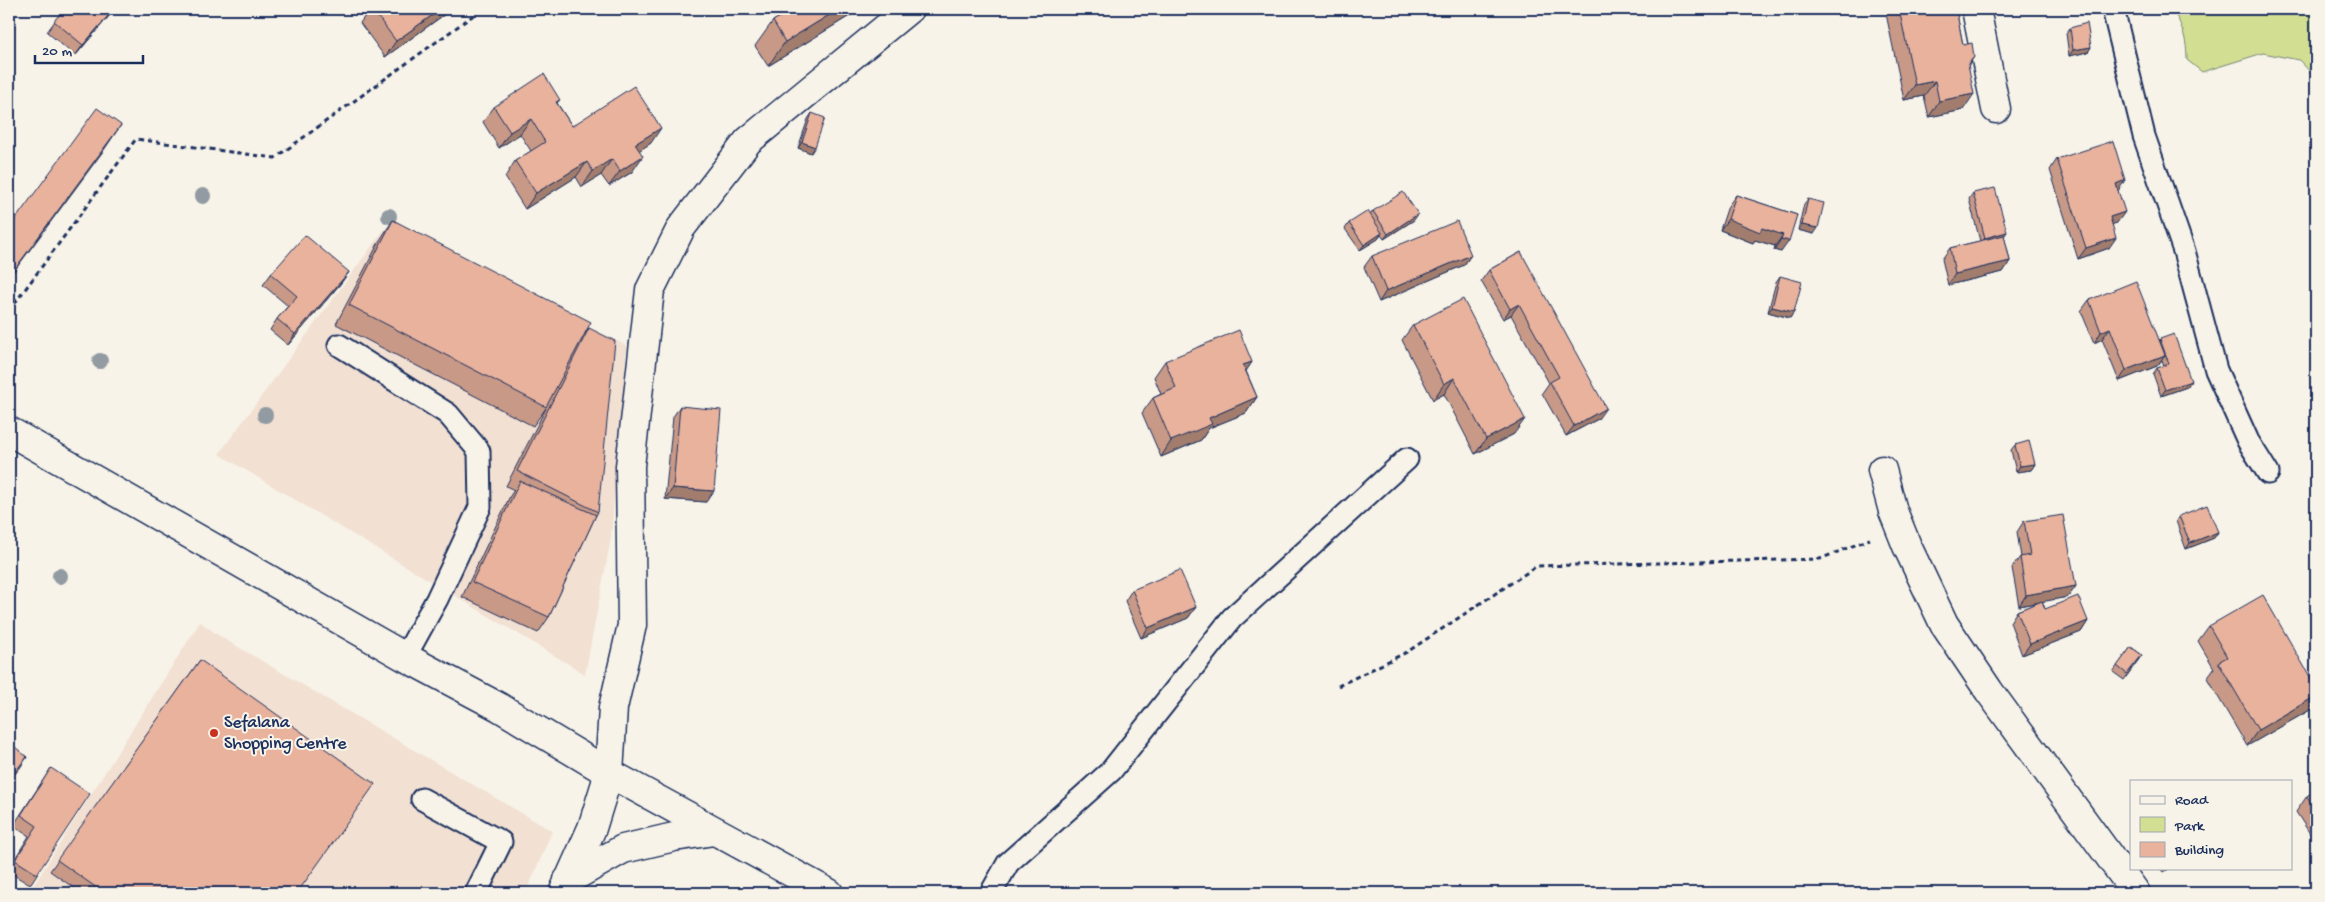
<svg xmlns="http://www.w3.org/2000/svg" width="2325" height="902" font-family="'Gochi Hand',sans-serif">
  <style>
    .built { fill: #f2e0d2 }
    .green { fill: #d2de91; stroke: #768678 }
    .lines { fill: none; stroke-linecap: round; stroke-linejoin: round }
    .lane-casing { stroke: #1b2f5e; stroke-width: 25 }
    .street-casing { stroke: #1b2f5e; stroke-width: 31 }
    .primary-casing { stroke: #1b2f5e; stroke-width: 31 }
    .path { stroke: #1b2f5e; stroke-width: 3; stroke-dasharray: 5 4; stroke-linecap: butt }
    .lane { stroke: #f7f3e8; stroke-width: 21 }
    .street { stroke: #f7f3e8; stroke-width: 28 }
    .primary { stroke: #f7f3e8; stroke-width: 28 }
    .tree { fill: #929aa2 }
    .wall { fill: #c89987; stroke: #1b2f5e }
    .shaded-wall { fill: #a27d6e; stroke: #1b2f5e }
    .building { fill: #e8b29d; stroke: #1b2f5e }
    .poi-dot { fill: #c8321e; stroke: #f7f3e8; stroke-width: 2 }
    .labels { text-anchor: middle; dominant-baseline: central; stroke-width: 4; stroke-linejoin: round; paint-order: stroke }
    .poi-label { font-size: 18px; fill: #1b2f5e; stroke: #f7f3e8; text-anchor: start }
  </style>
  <rect width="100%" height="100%" fill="#f7f3e8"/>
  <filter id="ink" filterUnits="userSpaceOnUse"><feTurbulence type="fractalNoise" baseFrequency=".02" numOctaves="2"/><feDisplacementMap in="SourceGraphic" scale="10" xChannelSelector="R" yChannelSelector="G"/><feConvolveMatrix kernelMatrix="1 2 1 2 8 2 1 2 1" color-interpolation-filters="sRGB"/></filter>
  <g filter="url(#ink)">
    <path class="built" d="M386,227L627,346L611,538L585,674L219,454Z
      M200,622L221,637L552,831L526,893H33L30,891Z"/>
    <path class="green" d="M2170,9H2316V78L2299,60L2263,53L2202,72L2187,60C2187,43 2183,21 2170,9Z"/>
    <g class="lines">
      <defs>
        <path id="lane" d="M2113,9L2144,136L2184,251L2216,370L2248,441L2268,473
          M339,345L448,414L479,451L480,507L437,599L405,657
          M422,799L501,842L476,893
          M991,893L1008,863L1111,771L1232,618L1407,459"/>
        <path id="street" d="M1976,9L1996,109
          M1882,470L1893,511L1907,546L1944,624L1989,691L2136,893
          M568,880L623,849L674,837L714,831
          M563,893L592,828L609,773L613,708L632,625L630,466L650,290L681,228L748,141L909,9"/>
        <path id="primary" d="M9,431L405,657L499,707L609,773L829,893"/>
      </defs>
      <use href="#lane" class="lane-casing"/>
      <use href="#street" class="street-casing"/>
      <use href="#primary" class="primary-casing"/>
      <path class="path" d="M9,311L136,139L275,158L482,9
        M1338,686L1407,652L1537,566L1820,559L1870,539"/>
      <use href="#lane" class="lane"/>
      <use href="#street" class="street"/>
      <use href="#primary" class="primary"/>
    </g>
    <g class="tree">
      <circle cx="203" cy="196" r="8"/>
      <circle cx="389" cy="216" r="8"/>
      <circle cx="100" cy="361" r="8"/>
      <circle cx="265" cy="415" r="8"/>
      <circle cx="60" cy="576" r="8"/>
    </g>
    <path class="wall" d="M55,9H115L75,56L47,32L60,14L55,10Z
      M370,9H452L385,57L360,23Z
      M793,9H858L856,12L768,66L755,46L773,21Z
      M1885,9H1956L1963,45L1974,57L1968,66L1963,110L1929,117L1924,96L1904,100Z
      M2070,28L2091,47L2088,52L2069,56L2066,33Z
      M560,100L557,103L572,126L651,143L639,150L632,172L609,186L601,175L582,187L576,177L525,209L505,177L515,161L531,151L520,134L499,148L483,122L494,107Z
      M812,113L811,153L798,148L808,119Z
      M2057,159L2118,191L2117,223L2112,224L2109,248L2078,259L2050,170Z
      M1973,193L2004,236L2010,261L2003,272L1948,285L1942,259L1950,248L1980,241L1969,199Z
      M1736,195L1797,215L1781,252L1774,250L1775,246L1755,240L1753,243L1720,230L1728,206Z
      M1808,199L1814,234L1798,230L1804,204Z
      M1373,211L1414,220L1384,239L1381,235L1378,239L1360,250L1345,229L1349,223L1370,215Z
      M393,220L585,334L589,328L598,512L596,515L549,617L538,633L462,597L510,496L514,490L506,486L546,408L533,426L336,324L380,240Z
      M1521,252L1598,419L1566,436L1542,393L1549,383L1511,315L1503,319L1481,281L1489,270Z
      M1471,255L1464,265L1379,302L1364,267L1372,256Z
      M349,272L341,283L288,345L270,330L277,319L288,306L263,285L271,274Z
      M1780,276L1794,312L1790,318L1768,312L1776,282Z
      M2089,300L2159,340L2160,339L2191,381L2187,387L2161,396L2153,374L2157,368L2164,366L2162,360L2157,366L2119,381L2102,339L2094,343L2081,311Z
      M1413,325L1514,434L1475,454L1444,394L1433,400L1402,340Z
      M1165,361L1252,362L1246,371L1257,397L1246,413L1209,428L1201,440L1161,457L1142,413L1153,398L1161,394L1154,377Z
      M680,406L706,502L665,499L673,417Z
      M2015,445L2035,464L2031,470L2016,472L2011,450Z
      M2179,516L2218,532L2214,538L2186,549L2176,521Z
      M2024,521L2076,586L2068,597L2042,601L2045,609L2088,621L2081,632L2022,655L2010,622L2017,611L2040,602L2019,606L2012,568L2020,557H2021L2017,532Z
      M1132,590L1196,607L1188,618L1141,638L1125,601Z
      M2209,626L2316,687V700L2310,710L2247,746L2207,678L2214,668L2198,641Z
      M2131,647L2142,655L2124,680L2113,672Z
      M200,660L297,893H81L50,871Z
      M51,768L37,874L30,885L9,872V868L29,836L13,826Z
      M2316,790V843L2296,812L2307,796Z
      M2316,857V869L2312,862Z
      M2161,868H2170L2164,872Z"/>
    <path class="shaded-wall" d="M114,9H115L75,56L83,45Z
      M441,9H452L385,57L396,41Z
      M839,9H858L856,12L768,66L785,42Z
      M2091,47L2088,52L2069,56L2073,50Z
      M1935,81L1924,96L1904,100L1915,85Z
      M1974,94L1963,110L1929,117L1939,101Z
      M531,119L520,134L499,148L510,132Z
      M121,125L104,150L9,278V277Z
      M661,128L651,143L625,160L635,144Z
      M802,142L815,147L811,153L798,148Z
      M643,156L632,172L609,186L620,171Z
      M612,159L601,175L582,187L593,171Z
      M587,162L576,177L525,209L536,193Z
      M2125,180L2118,191L2116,184Z
      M2125,212L2117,223L2102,228L2110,217Z
      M1418,214L1414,220L1384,239L1388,234Z
      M1728,219L1762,228L1783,235L1775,246L1755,240L1753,243L1720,230Z
      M1802,225L1818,228L1814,234L1798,230Z
      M2007,232L2003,238L1981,243L1985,238Z
      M1382,233L1378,239L1360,250L1364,245Z
      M2116,238L2109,248L2078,259L2086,248Z
      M1781,239L1789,241L1781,252L1774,250Z
      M1471,255L1464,265L1379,302L1386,291Z
      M2010,261L2003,272L1948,285L1955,274Z
      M349,272L341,283L288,345L295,334Z
      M1519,304L1511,315L1503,319L1510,309Z
      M1772,307L1794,312L1790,318L1768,312Z
      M2110,328L2102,339L2094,343L2101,332Z
      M2165,355L2157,366L2119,381L2126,370Z
      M1252,362L1242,377L1243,365Z
      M1454,378L1444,394L1433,400L1444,384Z
      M2191,381L2187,387L2161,396L2165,390Z
      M1257,397L1246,413L1209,428L1201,440L1161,457L1171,441L1209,418Z
      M1606,408L1598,419L1566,436L1574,426Z
      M1525,419L1514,434L1475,454L1486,439Z
      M2035,464L2031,470L2016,472L2020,466Z
      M673,488L714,491L706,502L665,499Z
      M2218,532L2214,538L2186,549L2190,543Z
      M2076,586L2068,597L2019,606L2026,595Z
      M1196,607L1188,618L1141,638L1148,628Z
      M2088,621L2081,632L2022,655L2030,644Z
      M2316,696V700L2310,710L2247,746L2258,730Z
      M27,757L20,768L9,781V779Z"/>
    <path class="building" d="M64,9H114L83,45L54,21Z
      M372,9H441L396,41Z
      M793,9H839L785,42L773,21Z
      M1899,9H1956L1963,45L1972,43L1974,57L1968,64L1974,94L1939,101L1935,81L1915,85Z
      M2087,23L2091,47L2073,50L2070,28Z
      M544,74L560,100L556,102L572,126L634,86L661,128L635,144L643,156L620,171L612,159L593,171L587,162L536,193L515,161L545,142L531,119L510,132L494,107Z
      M97,108L121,125L9,277V228Z
      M812,113L825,118L815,147L802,142Z
      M2113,141L2125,180L2116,184L2125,212L2110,217L2116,238L2086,248L2057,159Z
      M1995,188L2007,232L1985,238L1973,193Z
      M1403,192L1418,214L1388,234L1373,211Z
      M1736,195L1797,215L1789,241L1781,239L1783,235L1762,228L1760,232L1728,219Z
      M1808,199L1824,203L1818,228L1802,225Z
      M1368,211L1382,233L1364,245L1349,223Z
      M393,220L591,322L546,407L349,305Z
      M1457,221L1471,255L1386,291L1372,256Z
      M305,235L349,272L295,334L277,319L297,296L271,274Z
      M2004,235L2010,261L1955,274L1950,248Z
      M1521,252L1606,408L1574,426L1550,382L1559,377L1519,304L1510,309L1489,270Z
      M1780,276L1802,282L1794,312L1772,307Z
      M2136,281L2165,355L2126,370L2110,328L2101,332L2089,300Z
      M1463,299L1525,419L1486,439L1454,378L1444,384L1413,325Z
      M589,328L615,341L598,512L517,471Z
      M1239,330L1252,362L1243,365L1257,397L1209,418L1212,424L1171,441L1153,398L1176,388L1165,361Z
      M2174,334L2191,381L2165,390L2157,368L2169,364L2160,339Z
      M680,406L721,410L714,491L673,488Z
      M2029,441L2035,464L2020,466L2015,445Z
      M520,481L596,515L549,617L472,582Z
      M2207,505L2218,532L2190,543L2179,516Z
      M2063,515L2076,586L2026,595L2020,557L2030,555L2024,521Z
      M1180,570L1196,607L1148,628L1132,590Z
      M2263,595L2316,687V696L2258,730L2218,662L2227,657L2209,626Z
      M2078,596L2088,621L2030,644L2017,611L2042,601L2045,609Z
      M2131,647L2142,655L2127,674L2117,666Z
      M200,660L375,784L297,893H104L57,860Z
      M9,742L27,757L9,779Z
      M51,768L90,794L37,874L15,860L37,826L21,815Z
      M2316,790V811L2307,796Z"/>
  </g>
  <circle class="poi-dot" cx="214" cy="733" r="5"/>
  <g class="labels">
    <g class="poi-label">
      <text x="224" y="723">Sefalana<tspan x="224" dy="21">Shopping Centre</tspan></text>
    </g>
  </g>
  <rect width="2325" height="902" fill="none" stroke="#f7f3e8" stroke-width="30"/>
  <rect x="15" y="15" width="2295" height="872" fill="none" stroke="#1b2f5e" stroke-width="2" filter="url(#ink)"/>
  <rect x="2130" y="780" width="162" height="90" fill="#f7f3e8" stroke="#9fa5b1"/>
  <rect x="2140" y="796" width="25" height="8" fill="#f7f3e8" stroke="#9fa5b1"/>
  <text x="2175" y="804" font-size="15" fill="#1b2f5e">Road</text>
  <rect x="2140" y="817" width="25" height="15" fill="#d2de91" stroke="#9fa5b1"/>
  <text x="2175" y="830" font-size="15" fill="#1b2f5e">Park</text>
  <rect x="2140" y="842" width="25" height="15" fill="#e8b29d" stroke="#9fa5b1"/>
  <text x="2175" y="854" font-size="15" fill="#1b2f5e">Building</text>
  <path d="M35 55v8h108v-8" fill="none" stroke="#1b2f5e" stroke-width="2.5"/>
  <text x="42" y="55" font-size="15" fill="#1b2f5e" stroke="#f7f3e8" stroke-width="4" paint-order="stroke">20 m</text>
</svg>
